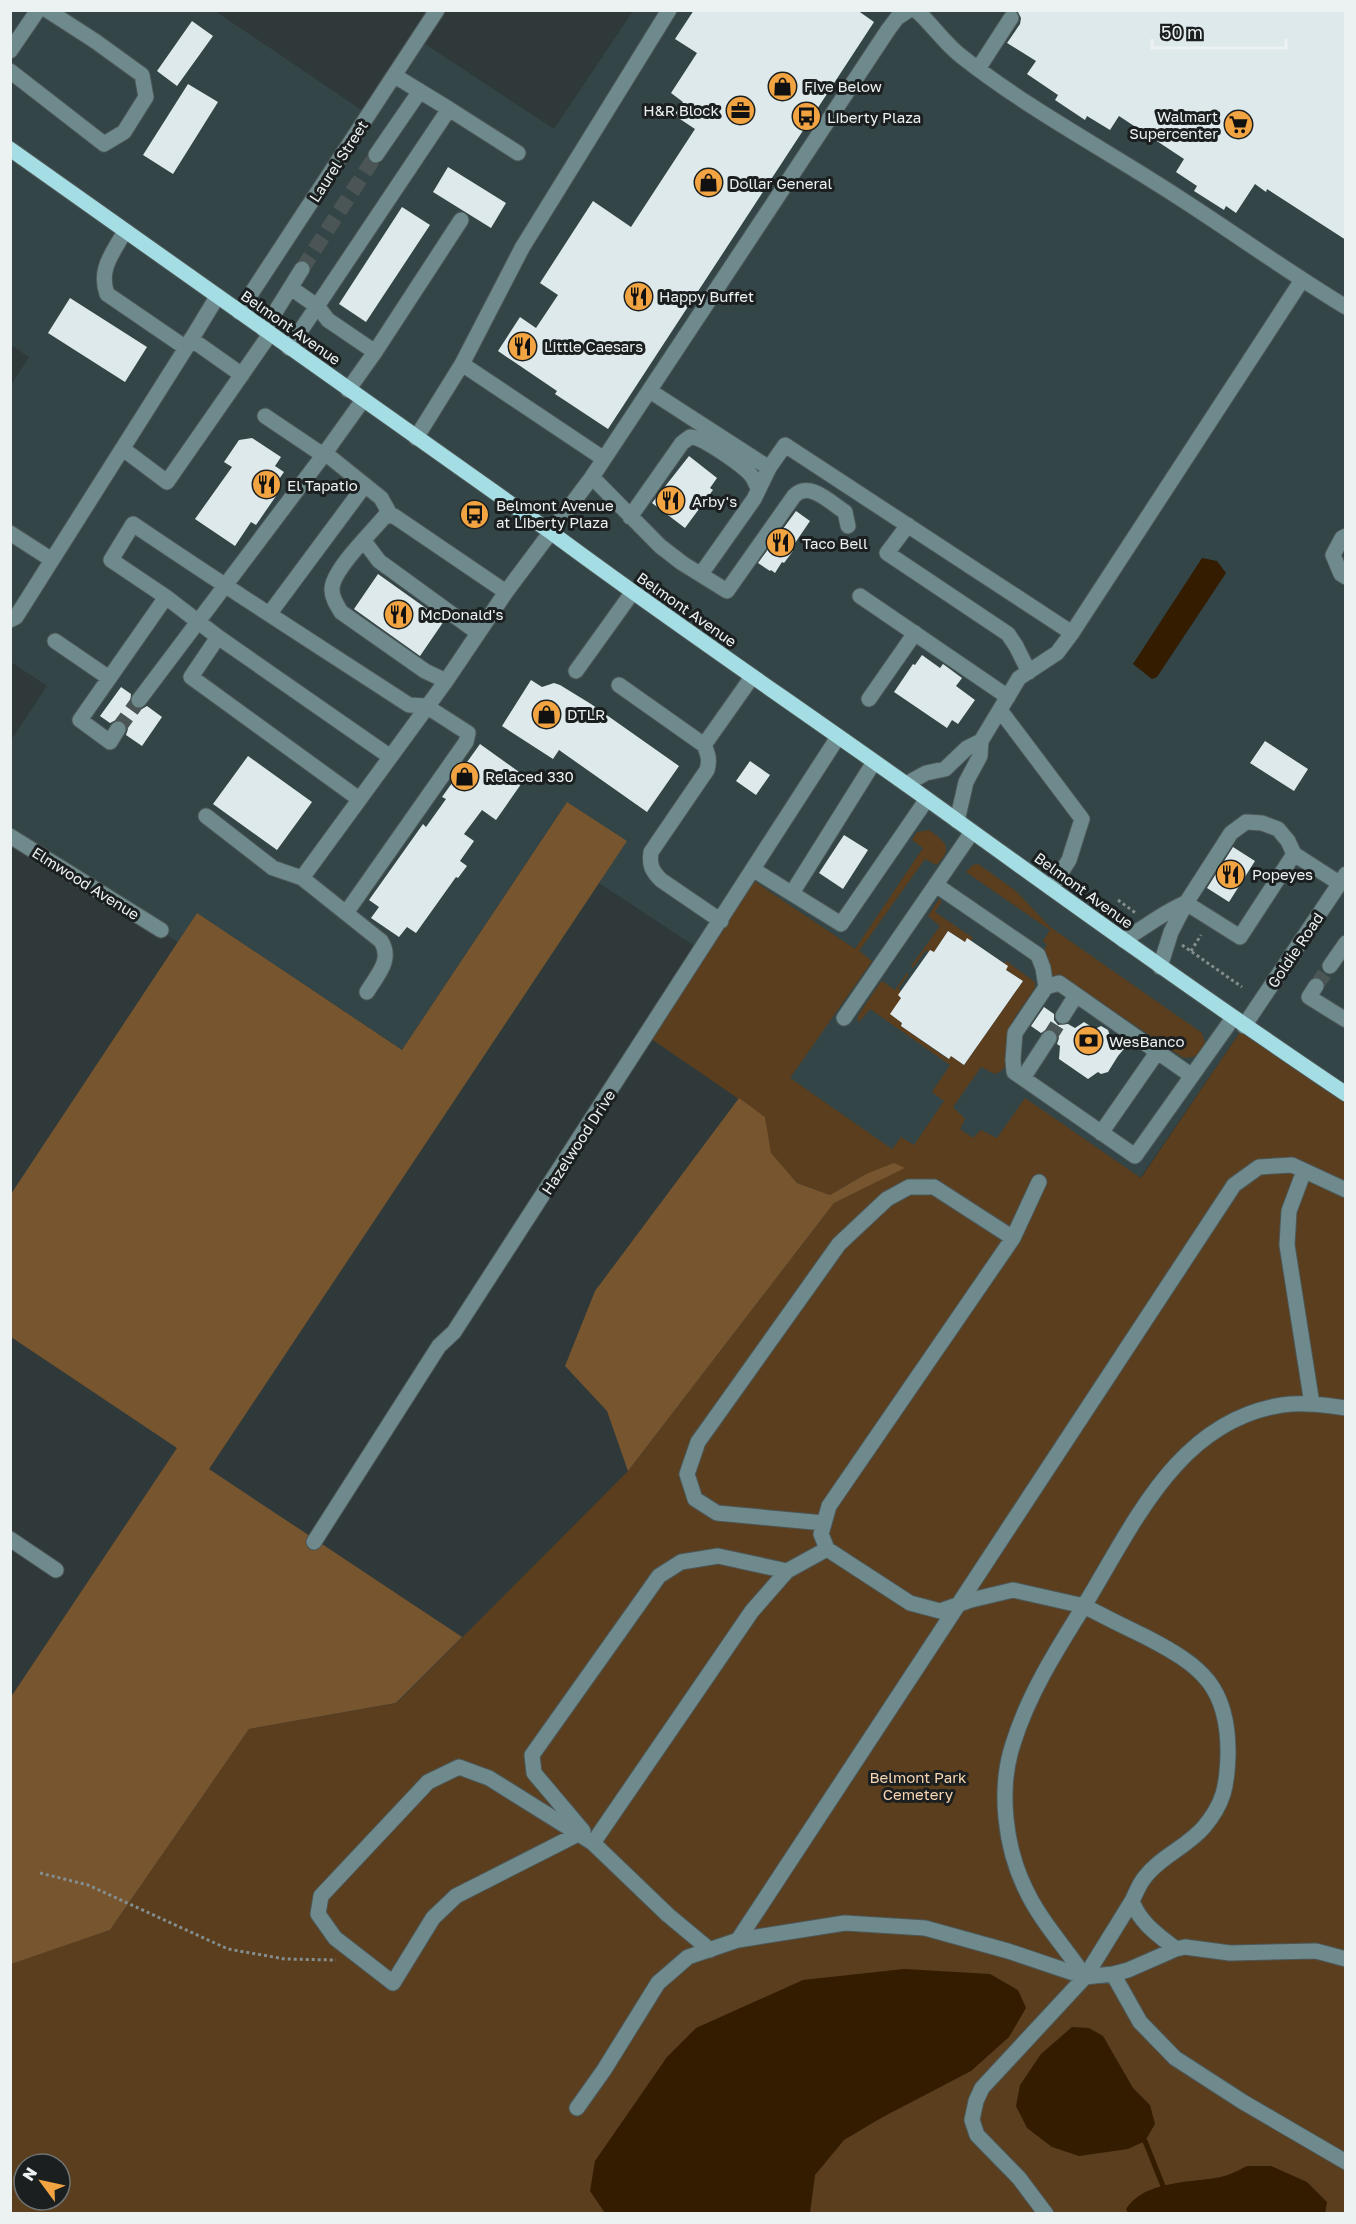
<svg xmlns="http://www.w3.org/2000/svg" width="1356" height="2224" font-family="'Golos Text',sans-serif">
  <style>
    .built { fill: #334546 }
    .green { fill: #5a3e1e; fill-rule: evenodd }
    .forest { fill: #76552f }
    .water { fill: #331c00 }
    .lines { fill: none; stroke-linecap: round; stroke-linejoin: round }
    .stream { stroke: #331c00; stroke-width: 5 }
    .building { fill: #dee9eb }
    .minor-tunnel { stroke: #4b5556; stroke-width: 15; stroke-dasharray: 15 8; stroke-linecap: butt }
    .minor-casing { stroke: #4d5757; stroke-width: 17 }
    .major-casing { stroke: #4d5757; stroke-width: 17 }
    .path { stroke: #858e8e; stroke-width: 3; stroke-dasharray: 3 3; stroke-linecap: butt }
    .minor { stroke: #6f8a8d; stroke-width: 15 }
    .major { stroke: #a4dde4; stroke-width: 15 }
    .labels { text-anchor: middle; dominant-baseline: central; stroke-width: 6; stroke-linejoin: round; paint-order: stroke }
    .poi-label { font-size: 15px; fill: #ecf2f2; stroke: #1b1f1f; text-anchor: start }
    .street-label { font-size: 15px; fill: #ecf2f2; stroke: #1b1f1f }
    .park-label { font-size: 15px; fill: #f8d6b3; stroke: #1b1f1f }
  </style>
  <rect width="100%" height="100%" fill="#2f393a"/>
  <path class="built" d="M11,11H215L369,115L419,40L554,129L633,11H1345V1094L1244,1026L1140,1178L1030,1103L989,1162L943,1130L868,1186L647,1036L702,951L599,883L626,841L567,802L402,1050L197,914L178,942L11,836L10,742L47,686L11,662V385L29,357L11,345Z"/>
  <path class="green" d="M929,830C946,842 954,849 936,865L925,859L859,951L872,961L790,1078L892,1149L901,1137L914,1145L944,1101L932,1092L950,1065L870,1009L859,1022L857,1019L859,1014L880,983L882,981L895,990L907,973L909,974L898,989L901,991V1026L948,1059L951,1056L964,1065L1023,981L1006,970L1004,964L1006,961L1035,982V987C1028,1001 1014,1014 1010,1028C1007,1043 1013,1069 995,1074L981,1067L953,1107L965,1119L960,1129L973,1138L981,1130L997,1138L1025,1098L1141,1178L1244,1026L1345,1094V2213H11L10,1964L110,1930L249,1729L397,1703L628,1471L834,1203L904,1168L866,1174L830,1195L797,1183L770,1153L765,1117L647,1036L754,881L855,949L923,848L912,840L917,832ZM24,2164H60V2200H24Z
    M978,864L1016,891L1050,927L1202,1033L1205,1043C1201,1054 1194,1060 1182,1057L1065,978L1049,979L1043,951L1047,945L1043,941L1050,930L966,872L973,865Z
    M939,899L942,901L935,912L973,938L971,941L967,939L965,942L948,931L934,952L925,951L913,968L911,966L940,926L928,916Z"/>
  <path class="forest" d="M567,802L627,841L209,1469L462,1637L396,1703L249,1729L110,1930L11,1964V1697L177,1448L11,1337V1194L197,913L402,1050Z
    M739,1098L765,1117L771,1153L797,1183L830,1195L866,1174L894,1163L905,1168L834,1203L628,1471L607,1411L565,1366L595,1291Z"/>
  <path class="water" d="M1202,558L1217,561L1226,573L1157,677L1152,679L1133,664Z
    M904,1969L990,1974L1018,1990L1026,2008L1009,2037L971,2071L881,2118L844,2140L815,2175L810,2213H605L590,2191L595,2161L667,2057L696,2028L803,1980Z
    M1072,2027L1089,2028L1103,2036L1133,2088L1150,2105L1155,2124L1145,2141L1128,2149L1079,2156L1052,2147L1027,2128L1016,2106L1020,2085L1041,2054Z
    M1247,2166H1271L1307,2182L1327,2202L1325,2213H1128L1126,2209C1145,2180 1190,2183 1221,2177C1230,2175 1239,2170 1247,2166Z"/>
  <g class="lines">
    <path class="stream" d="M1145,2141L1163,2186"/>
  </g>
  <path class="building" d="M694,10H857L874,22L608,429L555,394L557,391L498,351L520,317L536,328L558,295L540,283L593,201L631,227L695,129L674,115L683,102L671,93L697,53L675,39Z
    M1017,10H1346V240L1267,189L1266,192L1255,184L1236,213L1226,206L1224,210L1194,191L1197,186L1176,172L1184,159L1119,116L1110,130L1087,116L1085,120L1055,100L1058,95L1027,74L1036,61L1007,43L1020,24L1021,18Z
    M192,21L213,36L177,86L157,71Z
    M188,84L218,102L173,174L143,155Z
    M448,167L506,203L491,228L433,192Z
    M402,207L430,225L366,322L339,304Z
    M70,298L147,347L125,382L48,333Z
    M252,438L281,457L275,466L284,472L270,492L276,496L256,525L251,522L235,546L195,519L232,467L224,462L239,440Z
    M689,456L717,478L710,488L713,490L685,528L652,503Z
    M796,511L810,521L791,549L793,551L784,563L782,562L775,573L771,570L770,571L758,563Z
    M378,574L444,621L420,656L354,609Z
    M922,655L940,668L943,664L962,678L956,686L975,700L958,724L952,720L947,728L894,692L913,664L915,665Z
    M531,680L542,687L554,683L560,685L591,704L679,766L647,812L559,750L553,759L502,726Z
    M121,687L131,694L130,703L134,708L142,709L147,706L162,717L142,746L126,735L128,729L124,721L118,719L110,723L100,716Z
    M1265,741L1308,769L1294,791L1250,763Z
    M480,744L526,777L496,820L482,810L464,834L474,841L460,861L467,866L458,878L456,877L416,933L407,927L399,937L371,918L379,907L369,900L423,824L426,827L446,799L442,797Z
    M248,756L312,802L277,850L213,804Z
    M750,761L770,775L756,795L736,781Z
    M844,835L868,850L843,889L819,873Z
    M1233,847L1255,861L1229,902L1207,888Z
    M948,931L965,942L967,938L1008,966L1006,970L1023,981L964,1065L951,1056L949,1059L901,1026L902,1023L890,1014L901,998L898,995L930,950L934,952Z
    M1044,1007L1054,1014V1020L1058,1025L1068,1024L1075,1028L1084,1022L1095,1029L1101,1026L1108,1030L1110,1036L1120,1038L1128,1044L1118,1056L1108,1072L1101,1074L1098,1072L1088,1079L1059,1059L1060,1046L1057,1044L1059,1038L1055,1030L1049,1028L1041,1033L1031,1026Z"/>
  <g class="lines">
    <path class="minor-tunnel" d="M302,269L376,155
      M118,729L139,700
      M1316,986L1330,966
      M1049,1038L1063,1016"/>
    <defs>
      <path id="minor" d="M916,10C932,24 944,43 961,56C1028,109 1106,150 1178,197C1234,233 1288,272 1346,307
        M10,51L38,10
        M978,69L1011,18
        M10,71L104,144L124,132L146,97L142,75L95,41L47,10
        M395,76L449,109
        M376,155L420,91
        M291,288L318,307L328,320L375,352L461,220
        M239,312L437,10
        M264,330L302,269
        M191,339L242,375
        M186,348L217,297
        M289,348L449,109L518,153
        M462,364L604,459
        M348,390L375,352
        M650,391L769,468
        M265,416L317,451L325,453L381,498L391,516
        M416,438L462,364L522,248L669,10
        M123,449L167,482L270,334
        M592,477L660,546L682,563L727,591L794,496C809,480 831,503 845,512L848,526
        M630,517L682,443L690,437C702,436 743,466 751,475C754,479 756,484 758,488
        M908,525L887,553L1008,634L1016,646L1029,672
        M10,533L52,560
        M1346,536L1342,538L1333,555L1341,574L1346,577
        M364,541L379,561L478,633
        M701,574L754,499L769,468L785,445L1072,633
        M860,596L1008,697
        M270,613L365,485
        M10,620L16,617L186,348L107,294C98,269 113,253 125,231
        M218,637L166,597L111,560L133,524C224,586 317,645 409,705L426,706L468,733L466,742L346,913
        M55,641L109,678
        M576,671L632,593
        M446,681L425,671L341,612C337,605 332,598 332,590C331,571 372,532 385,516H394L506,592
        M619,685L704,745
        M869,699L915,633
        M139,700L325,453L363,400
        M1000,710L1082,819L1069,860L1051,888
        M118,729L110,742L80,720L166,597
        M906,784L926,773L945,769L967,748L981,741
        M359,799L191,677L218,637L389,756
        M206,816L273,868L302,878L381,941C393,960 377,975 367,992
        M957,821L966,782L980,756L981,741L1019,678L1057,653L1072,633L1302,280
        M10,836L161,930
        M754,870L841,924L927,799
        M302,878L446,681L506,592L592,477L888,30L897,18L909,10
        M936,885L1038,955L1043,968L1046,987L1015,1033L1013,1060L1014,1072L1135,1156L1233,1018
        M792,893L874,762
        M1186,903L1240,937L1294,854
        M721,921L661,880C652,871 649,865 651,852L707,770C710,760 708,754 704,745L752,677
        M1123,940C1145,928 1163,912 1186,903
        M1330,966L1346,943
        M1160,967L1171,932L1186,903L1231,833L1246,822L1262,823L1278,829L1288,841L1294,854L1339,883
        M1316,986L1309,997L1346,1020
        M1046,987L1059,983L1192,1076
        M1063,1016L1076,995
        M844,1018L972,832
        M1244,1026L1346,874
        M1023,1078L1049,1038
        M1101,1133L1158,1051
        M1304,1171L1289,1211L1287,1245L1312,1404
        M1039,1182L1013,1238L829,1506L821,1534L827,1549L910,1603L940,1611L971,1600L1013,1590L1084,1606C1057,1649 1028,1695 1013,1744C998,1789 1005,1848 1026,1890C1041,1922 1066,1948 1085,1977
        M824,1523L717,1513L695,1499L687,1474L698,1442L839,1244L887,1199L909,1187H934L1013,1238
        M10,1539L56,1570
        M314,1542L439,1346L454,1332L838,737
        M583,1831L534,1773L532,1755L659,1576L681,1562L718,1556L787,1571
        M578,1834L456,1896L433,1918L393,1983L335,1938L318,1914L321,1896L428,1782L459,1767L489,1778L593,1843
        M1132,1901C1136,1893 1139,1884 1145,1877C1161,1856 1187,1847 1204,1827C1224,1803 1227,1786 1228,1755C1229,1687 1202,1666 1146,1637C1125,1627 1105,1617 1084,1606C1133,1526 1177,1421 1282,1405C1303,1402 1325,1405 1346,1408
        M738,1940L1234,1185L1259,1167L1292,1165L1346,1190
        M710,1950L668,1915L593,1843L752,1611L787,1571L827,1549
        M1113,1974L1140,2022L1175,2058L1243,2102L1346,2162
        M1085,1977L1132,1901C1140,1923 1158,1935 1176,1949
        M577,2108L604,2070L658,1983L688,1957L738,1940L845,1923L925,1928L1008,1951L1085,1977
        M1046,2214L1019,2178L977,2135L972,2120L976,2101L982,2088L1085,1977L1113,1974L1128,1970L1176,1949L1185,1947L1230,1953L1316,1951L1346,1959"/>
      <path id="major" d="M10,149L552,533C677,626 807,713 934,804C1070,902 1206,1000 1346,1094"/>
    </defs>
    <use href="#minor" class="minor-casing"/>
    <use href="#major" class="major-casing"/>
    <path class="path" d="M1118,900L1137,914
      M1182,945L1242,987
      M1191,951L1201,935
      M40,1873L88,1885L228,1949L285,1959L336,1960"/>
    <use href="#minor" class="minor"/>
    <use href="#major" class="major"/>
  </g>
  <defs>
    <symbol id="shop-disc" viewBox="-11 -11 22 22"><circle r="9.5" fill="#f3a442" stroke="#1b1f1f"/><path d="M-5-2.5h2.3a2.7 3.5 0 0 1 5.4 0H5L5.5 6h-11ZM-1.5-2.5h3a1.5 2.3 0 0 0-3 0Z" fill="#111"/></symbol>
    <symbol id="office-disc" viewBox="-11 -11 22 22"><circle r="9.5" fill="#f3a442" stroke="#1b1f1f"/><path d="M-6-3h4V-5.5h4V-3h4V5H-6ZM-1-4.5V-3h2v-1.5ZM-6 0V1H6V0Z" fill="#111"/></symbol>
    <symbol id="bus-disc" viewBox="-11 -11 22 22"><circle r="9.5" fill="#f3a442" stroke="#1b1f1f"/><path d="M-5-6H5V4H4V6H2V4H-2V6H-4V4H-5ZM-3.5-4V0h7V-4ZM-3.5 1.2v1.5H-2V1.2ZM2 1.2v1.5H3.5V1.2Z" fill="#111"/></symbol>
    <symbol id="supermarket-disc" viewBox="-11 -11 22 22"><circle r="9.5" fill="#f3a442" stroke="#1b1f1f"/><path d="M-6-5.5h2.5l.6 2H6L4.5 2H-2.5L-4.4-4H-6ZM-1.5 3.2a1.3 1.3 0 1 0 .1 0ZM3 3.2a1.3 1.3 0 1 0 .1 0Z" fill="#111"/></symbol>
    <symbol id="restaurant-disc" viewBox="-11 -11 22 22"><circle r="9.5" fill="#f3a442" stroke="#1b1f1f"/><path d="M-5-6h1v4h1v-4h1v4h1v-4h1v5L-1.5 .5V6h-2V.5L-5-1ZM5-6V6H3V1.5H1.5Q1.5-4 5-6Z" fill="#111"/></symbol>
    <symbol id="bank-disc" viewBox="-11 -11 22 22"><circle r="9.5" fill="#f3a442" stroke="#1b1f1f"/><path d="M-6-4H6V4H-6ZM0-2.3a2.3 2.3 0 1 0 0 4.6a2.3 2.3 0 1 0 0-4.6Z" fill="#111"/></symbol>
  </defs>
  <g fill-rule="evenodd">
    <use href="#shop-disc" x="766" y="70" width="33" height="33"/>
    <use href="#office-disc" x="724" y="94" width="33" height="33"/>
    <use href="#bus-disc" x="790" y="100" width="33" height="33"/>
    <use href="#supermarket-disc" x="1222" y="108" width="33" height="33"/>
    <use href="#shop-disc" x="692" y="166" width="33" height="33"/>
    <use href="#restaurant-disc" x="622" y="280" width="33" height="33"/>
    <use href="#restaurant-disc" x="506" y="330" width="33" height="33"/>
    <use href="#restaurant-disc" x="250" y="468" width="33" height="33"/>
    <use href="#restaurant-disc" x="654" y="484" width="33" height="33"/>
    <use href="#bus-disc" x="458" y="498" width="33" height="33"/>
    <use href="#restaurant-disc" x="764" y="526" width="33" height="33"/>
    <use href="#restaurant-disc" x="382" y="598" width="33" height="33"/>
    <use href="#shop-disc" x="530" y="698" width="33" height="33"/>
    <use href="#shop-disc" x="448" y="760" width="33" height="33"/>
    <use href="#restaurant-disc" x="1214" y="858" width="33" height="33"/>
    <use href="#bank-disc" x="1072" y="1024" width="33" height="33"/>
  </g>
  <g class="labels">
    <g class="poi-label">
      <text x="804" y="86">Five Below</text>
      <text x="719" y="110" text-anchor="end">H&amp;R Block</text>
      <text x="1218" y="116" text-anchor="end">Walmart<tspan x="1218" dy="17">Supercenter</tspan></text>
      <text x="827" y="117">Liberty Plaza</text>
      <text x="729" y="183">Dollar General</text>
      <text x="659" y="296">Happy Buffet</text>
      <text x="544" y="346">Little Caesars</text>
      <text x="287" y="485">El Tapatio</text>
      <text x="692" y="501">Arby's</text>
      <text x="496" y="505">Belmont Avenue<tspan x="496" dy="17">at Liberty Plaza</tspan></text>
      <text x="802" y="543">Taco Bell</text>
      <text x="420" y="614">McDonald's</text>
      <text x="567" y="714">DTLR</text>
      <text x="485" y="776">Relaced 330</text>
      <text x="1252" y="874">Popeyes</text>
      <text x="1109" y="1041">WesBanco</text>
    </g>
    <g class="street-label">
      <text transform="translate(338 161) rotate(-57)">Laurel Street</text>
      <text transform="translate(291 327) rotate(35)">Belmont Avenue</text>
      <text transform="translate(687 609) rotate(35)">Belmont Avenue</text>
      <text transform="translate(86 883) rotate(32)">Elmwood Avenue</text>
      <text transform="translate(1084 890) rotate(36)">Belmont Avenue</text>
      <text transform="translate(1295 950) rotate(-56)">Goldie Road</text>
      <text transform="translate(578 1142) rotate(-57)">Hazelwood Drive</text>
    </g>
    <g class="park-label">
      <text x="918" y="1777">Belmont Park<tspan x="918" dy="17">Cemetery</tspan></text>
    </g>
  </g>
  <rect width="1356" height="2224" fill="none" stroke="#ecf2f2" stroke-width="24"/>
  <g transform="translate(42 2182) rotate(303)"><circle r="28" fill="#1b1f1f" stroke="#6f7373" stroke-width="1.5"/>
  <path d="M0-4.5L10 22L0 15L-10 22Z" fill="#f3a442"/>
  <text y="-9" font-size="16" font-weight="bold" text-anchor="middle" fill="#ecf2f2">N</text>
  </g>
  <path d="M1152 39v9h134v-9" fill="none" stroke="#ecf2f2" stroke-width="3"/>
  <text x="1161" y="39" font-size="18" fill="#ecf2f2" stroke="#1b1f1f" stroke-width="4.5" paint-order="stroke">50 m</text>
</svg>
